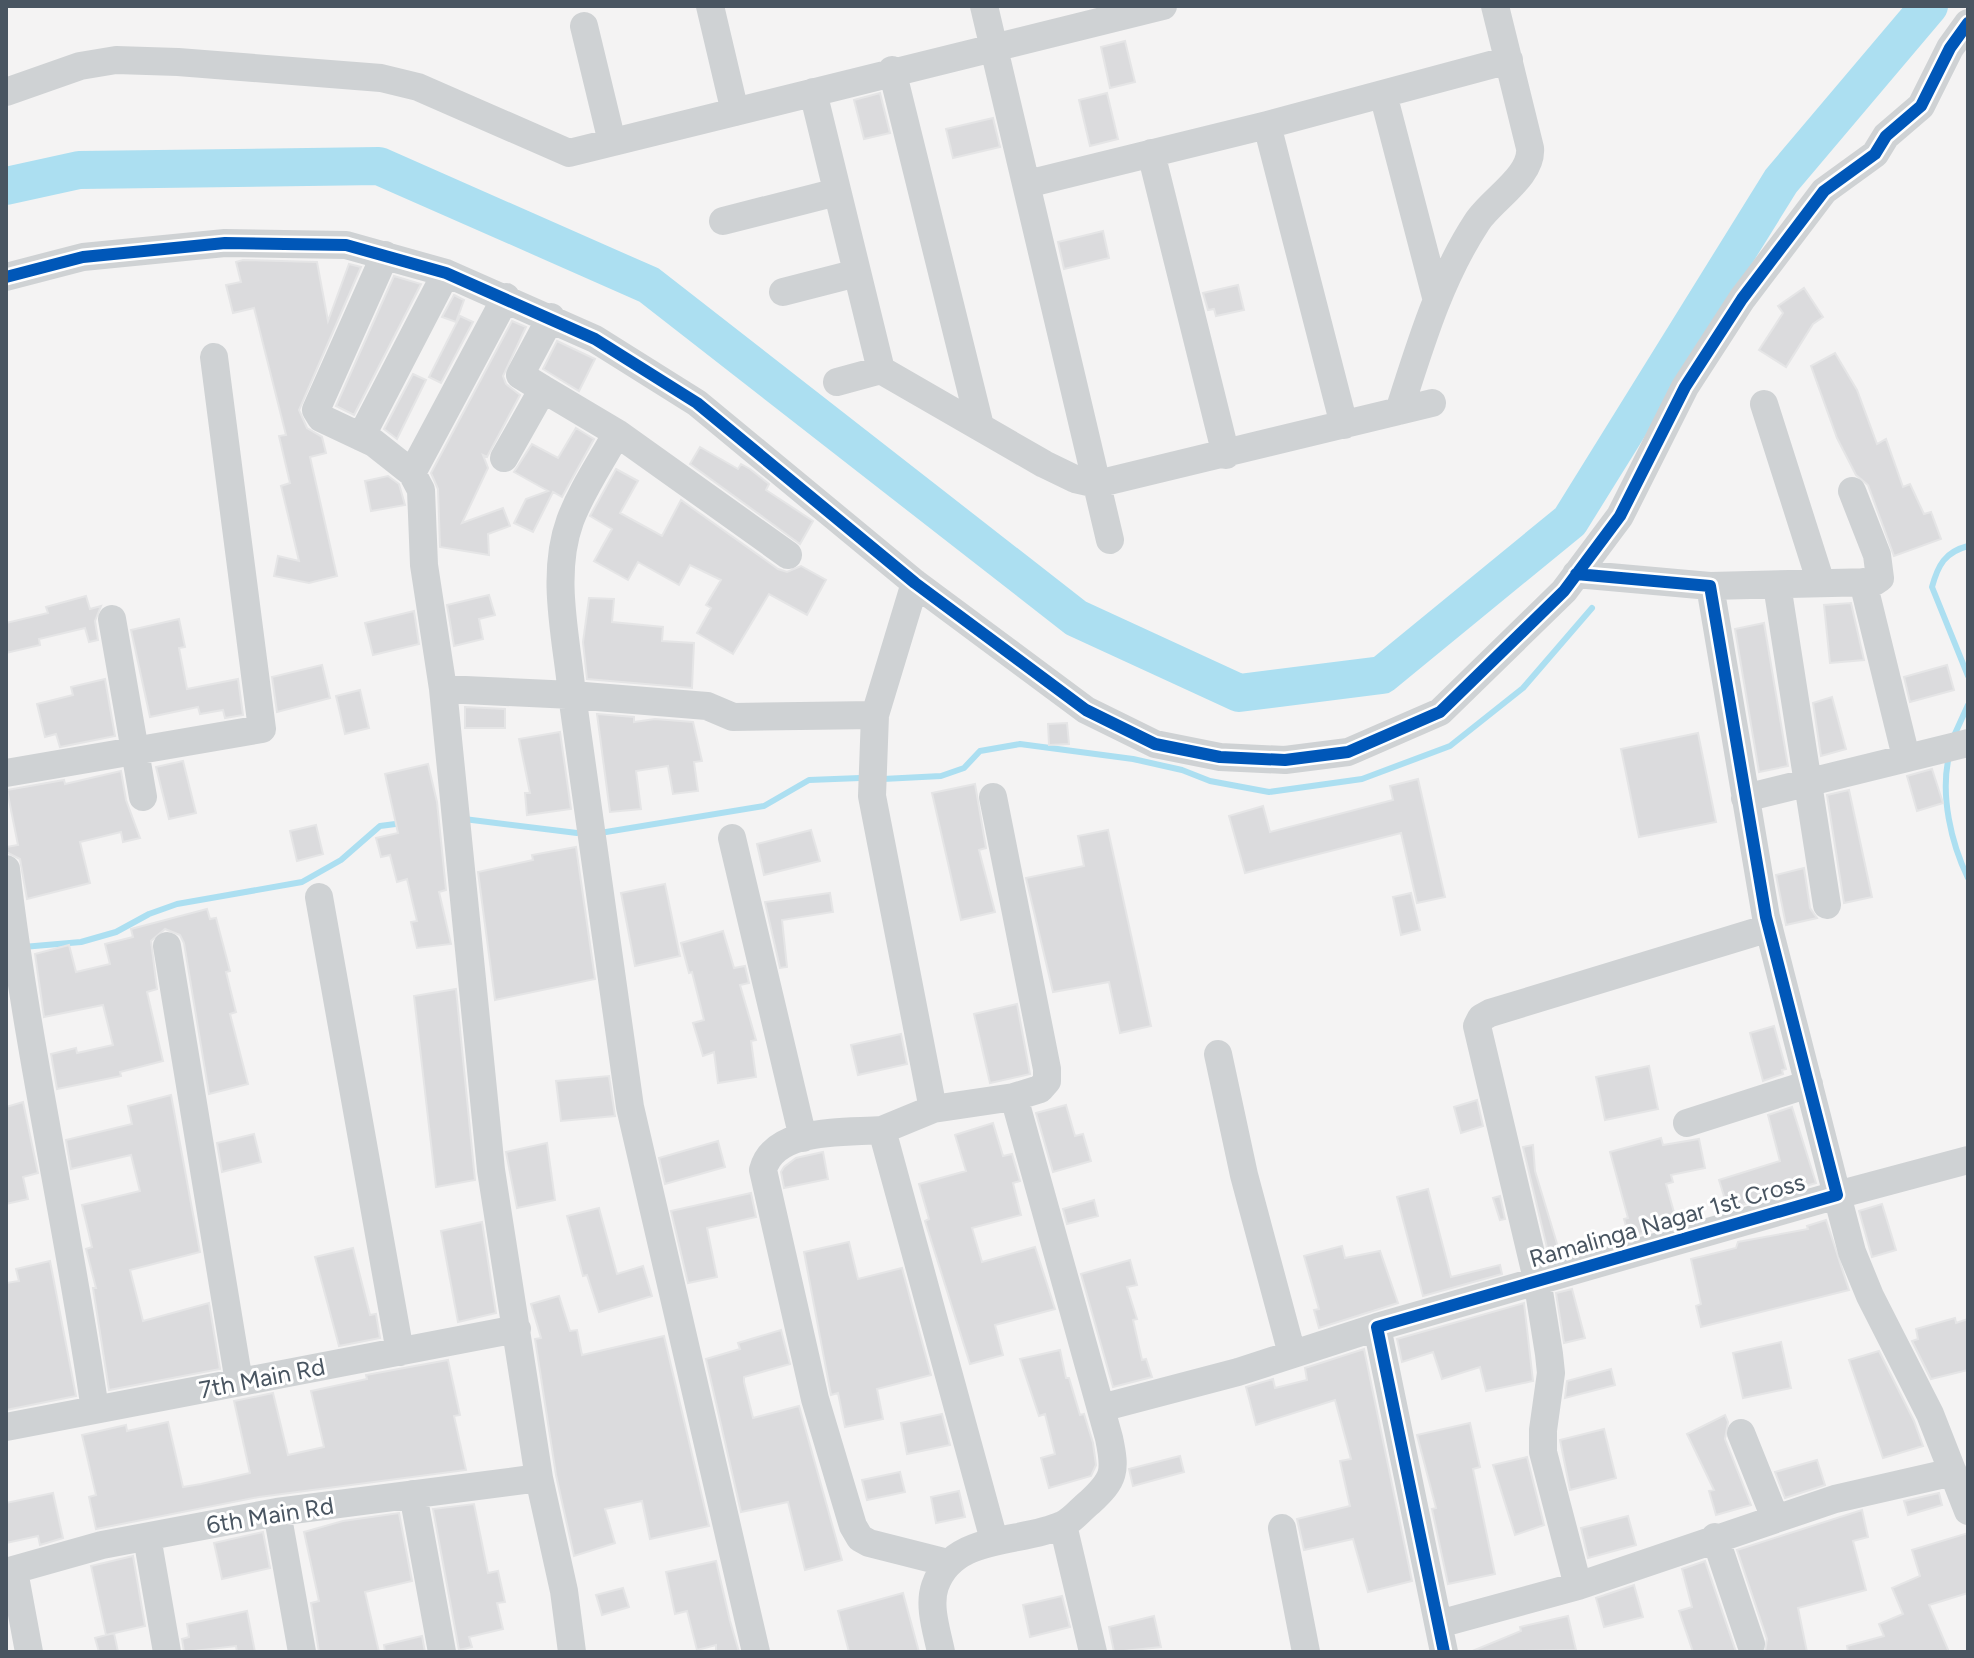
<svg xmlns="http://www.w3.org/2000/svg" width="1974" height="1658" font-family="Figtree,sans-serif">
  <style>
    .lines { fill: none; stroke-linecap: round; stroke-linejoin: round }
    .stream { stroke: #acdff1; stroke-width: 6 }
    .river { stroke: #acdff1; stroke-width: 38 }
    .building { fill: #dbdbdd; stroke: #e5e5e6; stroke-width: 2 }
    .minor { stroke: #cfd2d4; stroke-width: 28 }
    .cycleway-casing { stroke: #fff; stroke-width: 17 }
    .cycleway { stroke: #0057b8; stroke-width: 12 }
    .labels { text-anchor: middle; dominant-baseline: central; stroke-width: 6; stroke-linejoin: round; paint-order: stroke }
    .street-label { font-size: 24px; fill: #495561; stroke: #fff }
  </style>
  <rect width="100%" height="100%" fill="#f4f3f3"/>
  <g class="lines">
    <path class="stream" d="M1968,546C1945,552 1938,565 1932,587L1968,676
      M1953,738L1968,705
      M1949,756C1940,795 1951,843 1968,878
      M883,779L941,776L964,768L980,751L1020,744L1133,759L1182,770L1210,781L1269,792L1362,779L1450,746L1523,688L1592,608
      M464,819L577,833
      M606,832L764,806L809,780L860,778
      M23,947L81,942L116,932L149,914L177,904L302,882L341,860L380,826L403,823"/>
    <path class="river" d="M6,186L79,170L379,166L649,285L1076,618L1239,693L1382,675L1570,521L1781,181L1929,6"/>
  </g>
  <path class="building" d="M1125,41L1135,82L1110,88L1101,47Z
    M880,93L890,133L864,139L854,100Z
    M1107,93L1118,139L1090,146L1079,100Z
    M993,118L1000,147L953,158L946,129Z
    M1103,231L1109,258L1064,269L1058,242Z
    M243,260L317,262L328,321L349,264L361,267L299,410L307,428L322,437L326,453L310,457L337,576L309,583L274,576L278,556L299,561L281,486L290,483L279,436L286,435L254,308L233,313L226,285L241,282L236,262Z
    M394,276L421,284L354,415L336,406Z
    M1238,285L1244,310L1216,316L1214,309L1208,310L1203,293Z
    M1804,288L1823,317L1813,324L1786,367L1759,350L1783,313L1778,306Z
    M454,295L464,300L456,322L442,317Z
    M460,316L473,322L441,383L429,377Z
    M512,321L526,327L503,376L506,384L520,395L487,457L483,455L488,468L462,523L503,508L510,526L488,534L489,555L440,547L438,489L431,473Z
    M557,341L595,359L579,391L543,369Z
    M1835,353L1857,390L1877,444L1886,439L1903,487L1910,484L1924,514L1931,512L1941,539L1894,556L1868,485L1856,475L1837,438L1811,366Z
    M413,374L426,380L397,439L384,429Z
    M576,428L594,439L562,497L553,492L533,532L514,523L526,499L548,491L514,472L532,444L558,458Z
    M700,447L738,469L741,464L750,469L769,484L766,490L813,521L800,544L690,464Z
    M616,469L638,481L620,513L662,536L681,500L778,569L787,572L801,566L826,580L807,615L769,594L733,654L697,633L711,608L706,605L721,580L690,565L679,585L638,562L628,580L594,561L612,529L590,516Z
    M388,476L399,484L405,505L371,511L365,481Z
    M489,595L495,615L479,619L483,639L454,646L447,605Z
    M86,596L90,609L101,606L95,621L98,640L89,642L85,628L39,639L40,645L6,653V623L48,613L46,607Z
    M589,598L614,599L612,622L663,627L662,641L694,643L692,688L587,679L583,642Z
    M1851,603L1864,660L1830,663L1824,605Z
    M414,611L419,644L373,655L365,623Z
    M179,619L185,647L179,648L187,689L238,679L243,715L225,718L223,710L200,714L198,707L150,717L131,630Z
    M1764,623L1788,766L1759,772L1735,629Z
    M322,665L330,698L277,712L272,677Z
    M1947,665L1954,690L1910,702L1904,677Z
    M105,679L115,736L60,747L56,734L45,737L37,704L73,695L71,687Z
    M360,690L369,728L345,734L336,696Z
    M1832,697L1846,749L1821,756L1813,703Z
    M465,707L505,709V728H465Z
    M597,714L634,717V722L655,719L693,722L702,761L694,762L698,791L673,794L668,766L636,771L641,809L610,812Z
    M1067,723L1069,744L1049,745L1048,724Z
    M560,732L571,809L527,815L525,793H530L519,739Z
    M1698,733L1716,822L1639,837L1621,749Z
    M183,761L196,813L169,819L156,767Z
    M428,764L437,802L446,890L439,892L451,944L417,948L411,922L417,921L407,879L397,882L390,855L381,857L376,838L398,833L385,774Z
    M1932,769L1943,803L1917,811L1907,776Z
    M121,771L126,800L140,838L123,842L121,832L80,842L90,883L27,899L20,859L6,852V847L18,845L7,790L64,780L65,784Z
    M1418,779L1445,897L1417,903L1401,833L1245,873L1229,816L1263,806L1270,832L1393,800L1390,786Z
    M975,784L986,848L979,850L995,912L961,920L932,793Z
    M1849,790L1872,897L1844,903L1827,795Z
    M316,825L323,854L297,861L290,831Z
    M811,830L820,861L764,875L757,844Z
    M1108,830L1151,1026L1120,1033L1109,982L1053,992L1026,878L1084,866L1078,836Z
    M576,847L595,979L495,1000L478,872L533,860L532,855Z
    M1804,868L1810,908L1817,918L1786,925L1776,875Z
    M665,884L680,956L635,966L621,893Z
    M830,893L833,912L782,920L787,967L780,968L765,902Z
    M1411,893L1420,930L1401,935L1393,897Z
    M207,909L210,919L216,918L230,971L226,972L236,1012L230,1014L248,1084L209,1094L184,943L180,935L165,929L151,941L157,989L147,992L163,1061L120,1072L121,1076L57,1089L51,1054L76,1048L77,1053L113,1045L103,1005L44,1017L35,954L69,945L76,972L110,964L105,944L133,937L131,929Z
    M723,931L734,968L745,966L749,983L740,985L756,1040L751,1041L756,1077L718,1083L714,1052L703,1056L693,1023L704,1020L692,972L689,973L681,943Z
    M456,989L475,1180L436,1187L414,996Z
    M1017,1004L1030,1074L990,1083L974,1014Z
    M1774,1026L1786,1069L1782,1070L1783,1074L1763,1081L1750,1033Z
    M901,1034L907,1064L858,1075L851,1045Z
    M1649,1066L1658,1109L1605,1120L1596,1077Z
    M609,1076L615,1116L561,1121L556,1081Z
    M171,1095L200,1252L130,1270L143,1321L209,1303L220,1369L109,1390L93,1288H96L86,1249L92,1247L82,1205L140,1191L131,1155L71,1169L66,1140L132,1124L128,1106Z
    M1477,1100L1483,1126L1461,1133L1454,1107Z
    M23,1102L38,1173L23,1177L28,1199L6,1204V1107Z
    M1066,1105L1075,1136L1083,1134L1091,1161L1053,1172L1036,1113Z
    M1792,1107L1816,1183L1728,1209L1719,1180L1780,1161L1768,1115Z
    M993,1123L1003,1156L1012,1154L1020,1181L1013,1183L1021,1215L972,1228L982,1262L1035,1247L1055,1309L995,1325L1003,1355L970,1364L925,1221L929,1219L919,1184L966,1171L955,1135Z
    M254,1134L261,1162L222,1172L217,1143Z
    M1661,1138L1663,1145L1699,1139L1705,1168L1671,1175L1673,1182L1666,1184L1677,1223L1629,1237L1624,1219L1628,1218L1610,1152Z
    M718,1141L725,1167L665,1184L659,1158Z
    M547,1143L555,1200L517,1208L506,1152Z
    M1533,1145L1535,1171L1561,1257L1550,1260L1523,1147Z
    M823,1152L828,1179L784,1188L781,1172L784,1167L796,1158Z
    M1428,1189L1451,1277L1500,1265L1502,1274L1423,1296L1397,1197Z
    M751,1193L756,1217L707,1228L717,1277L688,1283L671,1211Z
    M1500,1196L1505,1219L1500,1220L1493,1198Z
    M1094,1200L1098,1216L1067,1224L1063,1209Z
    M1882,1204L1896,1250L1872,1257L1859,1211Z
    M599,1208L617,1274L643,1266L652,1296L599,1312L587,1275L583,1276L567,1216Z
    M1826,1220L1849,1290L1701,1327L1696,1306L1701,1304L1691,1259L1736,1248L1738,1242L1808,1229L1807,1226Z
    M482,1222L496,1313L458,1322L441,1231Z
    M849,1242L858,1279L902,1268L931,1375L877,1389L883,1419L845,1427L838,1393L831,1395L804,1252Z
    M1342,1246L1345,1258L1380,1251L1398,1303L1319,1328L1314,1310L1319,1309L1304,1256Z
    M353,1248L370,1315L376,1314L380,1338L339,1346L315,1257Z
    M1130,1260L1137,1285L1127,1287L1137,1319L1133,1320L1142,1360L1146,1359L1152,1377L1113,1387L1081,1274Z
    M50,1261L76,1396L6,1410V1283L19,1281L16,1269Z
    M1572,1289L1585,1338L1564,1343L1556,1293Z
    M559,1296L570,1331L577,1330L582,1355L664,1336L709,1526L650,1539L642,1501L605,1509L615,1543L574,1556L556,1475L535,1339L541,1338L531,1304Z
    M1524,1303L1533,1381L1486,1391L1480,1367L1442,1379L1433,1352L1402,1362L1397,1339Z
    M1955,1318L1956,1323L1968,1319V1370L1931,1379L1912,1341L1918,1339L1916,1329Z
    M781,1330L790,1364L744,1377V1382L753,1418L799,1406L842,1560L805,1570L788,1502L741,1512L706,1359L740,1349L738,1343Z
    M1781,1342L1791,1388L1743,1398L1733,1353Z
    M1364,1349L1412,1581L1368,1592L1353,1539L1304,1550L1297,1519L1350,1506L1340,1461L1351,1459L1335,1400L1256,1425L1246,1387L1273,1379L1275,1388L1307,1380L1305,1368Z
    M1060,1350L1066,1378H1069L1080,1415L1084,1414L1093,1443L1096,1465L1091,1476L1049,1488L1041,1458L1055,1454L1045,1414L1039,1416L1020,1359Z
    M1879,1351L1914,1421L1923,1446L1883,1458L1849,1360Z
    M448,1360L460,1415L454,1416L466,1470L259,1497L96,1529L89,1497L96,1495L82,1435L126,1425L127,1431L168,1422L183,1487L201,1484L250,1473L234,1401L273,1393L288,1455L324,1447L311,1391L367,1379L366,1375Z
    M1611,1369L1615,1385L1565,1398L1567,1381Z
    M942,1414L950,1445L907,1454L901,1423Z
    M1725,1415L1728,1422L1725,1439L1751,1505L1716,1515L1709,1491L1714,1490L1687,1434Z
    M1470,1423L1480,1467L1473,1469L1495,1574L1448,1584L1432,1509L1436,1508L1417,1435Z
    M1604,1429L1616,1478L1570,1490L1560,1440Z
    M1180,1456L1184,1472L1133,1486L1129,1469Z
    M1527,1457L1544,1525L1515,1535L1493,1465Z
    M1817,1460L1825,1485L1785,1498L1775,1472Z
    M900,1472L905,1492L867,1500L862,1480Z
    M959,1491L965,1517L936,1523L931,1497Z
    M53,1493L63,1538L40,1545L38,1536L6,1543V1503Z
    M1939,1493L1942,1505L1908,1515L1904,1501Z
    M474,1504L488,1573L498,1571L505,1602L497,1603L503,1629L469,1637L472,1647L459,1650L433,1509Z
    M1862,1510L1868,1537L1853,1541L1866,1590L1798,1608L1807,1652H1765L1767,1639L1737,1550Z
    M399,1513L412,1581L365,1592L379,1652H319L311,1603L319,1601L304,1532L343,1521Z
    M1628,1516L1636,1545L1588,1558L1581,1528Z
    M263,1532L270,1568L222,1579L214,1543Z
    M1968,1533V1593L1929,1605L1949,1652H1848L1847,1646L1884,1636L1879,1624L1903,1614L1892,1588L1920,1576L1912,1550Z
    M133,1556L145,1626L106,1635L91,1566Z
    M716,1561L730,1621L739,1652H716V1645L697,1650L687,1611L675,1614L666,1572Z
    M1705,1561L1735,1649L1736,1652H1693L1679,1611L1692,1607L1682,1569Z
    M1634,1585L1643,1617L1604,1627L1596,1598Z
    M623,1588L629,1607L602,1615L596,1595Z
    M903,1593L919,1652H849L838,1611Z
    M1062,1596L1070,1627L1030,1637L1023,1605Z
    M247,1611L255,1652H237L236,1646L184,1652L182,1639L189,1637L187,1624Z
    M1154,1616L1161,1647L1114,1652L1109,1627Z
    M1568,1616L1576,1650L1470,1652L1521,1631L1520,1627Z
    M114,1633L118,1652H99L95,1638Z
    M422,1636L425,1652H385L384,1645Z"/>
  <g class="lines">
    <path class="minor" d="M710,6L735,112
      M984,6L1110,540
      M584,26L612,142
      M892,70L980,426
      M6,92L80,66L116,60L178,62L381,78L418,87L569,153L1163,6
      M813,92L881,370
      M1383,94L1436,297
      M1267,125L1344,425
      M1151,153L1226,455
      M1027,184L1267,125L1509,60
      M723,221L837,192
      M385,255L316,410L321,418L374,443L412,473L421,490L424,565L443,689L491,1170L539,1478L564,1591L572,1652
      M6,277L83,257L225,243L346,245L446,273L595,339L697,403L915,583L1086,710L1155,744L1220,757L1285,760L1348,752L1440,712L1564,591L1620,516L1685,387L1742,299L1824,191L1875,154L1886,136L1921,106L1950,48L1968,23
      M783,292L857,273
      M837,382L881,370L1044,464L1075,479L1097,484L1399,411C1420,346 1439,280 1477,222C1491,200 1533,176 1530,148L1495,6
      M1764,404L1821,583
      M1399,411L1432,403
      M617,433L788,555
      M361,437L446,273
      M504,458L543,389L520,375L551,317
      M412,473L506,297
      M1863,582L1906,757
      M915,583L875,715L872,796L933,1109L882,1130L994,1540
      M1777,585L1827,905
      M1710,586L1874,582L1880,578L1877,555L1852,491
      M112,619L143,797
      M443,689L572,695C567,640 550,576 570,521C581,491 601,462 617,433L543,389
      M6,773L262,729L214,357
      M1745,798L1968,743
      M732,838L803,1138
      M6,869C27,1050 69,1229 95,1410
      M319,897L400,1352
      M167,946L239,1382
      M1218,1054L1244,1175L1292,1354
      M933,1109L1014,1097
      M1687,1123L1809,1084
      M882,1130C845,1133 774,1127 763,1170L815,1399L853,1526L860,1538L869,1543L948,1563
      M1968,1160L1837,1195L1852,1252L1870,1296L1930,1414L1968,1511
      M1101,1408L1238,1372L1377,1327
      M6,1427L517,1329
      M1741,1433L1775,1518
      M413,1494L442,1652
      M277,1512L302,1652
      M1063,1525L1093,1652
      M1282,1528L1306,1652
      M147,1537L167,1652
      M1715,1537L1751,1644
      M14,1571L29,1652
      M6,1572L102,1545L277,1512L539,1478
      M1578,1586L1543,1452V1430L1551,1373L1549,1354L1537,1279L1477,1026L1481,1018L1490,1013L1769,928
      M1439,1624L1578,1586L1835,1499L1953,1472
      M756,1652L630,1107L572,695L707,706L733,717L875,715
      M941,1652C937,1632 928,1606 935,1586C953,1533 1021,1544 1062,1525C1072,1521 1081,1509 1090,1502C1115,1479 1116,1471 1109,1438L1014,1097L1040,1089L1047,1081V1069L993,797
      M1444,1652L1377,1327L1837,1195L1766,917L1710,586L1576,574"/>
    <defs>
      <path id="cycleway" d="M6,277L83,257L225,243L346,245L446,273L595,339L697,403L915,583L1086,710L1155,744L1220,757L1285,760L1348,752L1440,712L1564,591L1620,516L1685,387L1742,299L1824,191L1875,154L1886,136L1921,106L1950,48L1968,23
        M1444,1652L1377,1327L1837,1195L1766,917L1710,586L1576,574"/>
    </defs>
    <use href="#cycleway" class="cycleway-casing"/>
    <use href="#cycleway" class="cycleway"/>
  </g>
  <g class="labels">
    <g class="street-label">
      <text transform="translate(1667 1220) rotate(-16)">Ramalinga Nagar 1st Cross</text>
      <text transform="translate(262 1378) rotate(-11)">7th Main Rd</text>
      <text transform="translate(270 1515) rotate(-9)">6th Main Rd</text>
    </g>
  </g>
  <rect width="1974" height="1658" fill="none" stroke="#495561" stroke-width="16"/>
</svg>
